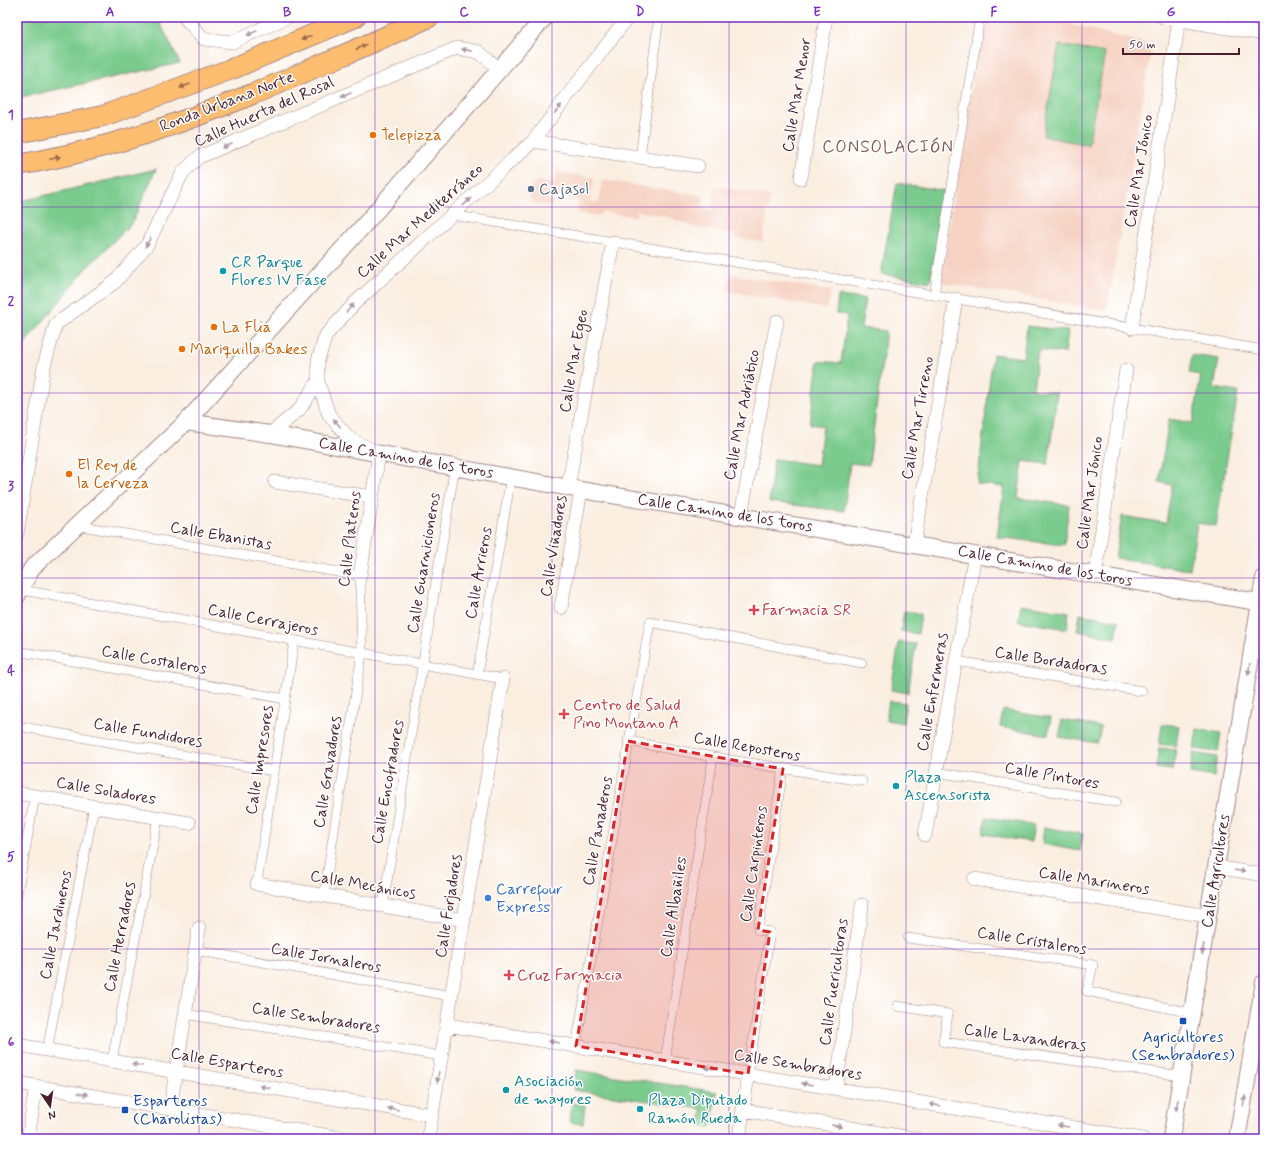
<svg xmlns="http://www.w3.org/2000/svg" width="1281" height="1156" font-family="Mynerve,sans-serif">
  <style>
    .built { fill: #f6d2c3 }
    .green { fill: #7acb8d; stroke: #62755c }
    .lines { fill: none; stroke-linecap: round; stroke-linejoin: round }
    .pedestrian-casing { stroke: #a28686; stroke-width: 10 }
    .minor-casing { stroke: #a28686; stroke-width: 14 }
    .tertiary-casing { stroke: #a28686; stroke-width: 18 }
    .primary-casing { stroke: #a28686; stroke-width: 22 }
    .pedestrian { stroke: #fff; stroke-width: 9 }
    .minor { stroke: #fff; stroke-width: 13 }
    .tertiary { stroke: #fff; stroke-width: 16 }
    .primary { stroke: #fcbd6f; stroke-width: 20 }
    .oneway { fill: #ae9aa0 }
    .oneway2 { fill: #9a664a }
    .marked { fill: #d62828; fill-opacity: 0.2; stroke: #d62828; stroke-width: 3; stroke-dasharray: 8 5; stroke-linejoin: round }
    .grid { fill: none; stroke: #7b2cbf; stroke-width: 1; stroke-opacity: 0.55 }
    .food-dot { fill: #e8710a; stroke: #fff; stroke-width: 1.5 }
    .service-dot { fill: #5c6f8a; stroke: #fff; stroke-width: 1.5 }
    .culture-dot { fill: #0f9aa8; stroke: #fff; stroke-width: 1.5 }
    .health-dot { fill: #e0444e; stroke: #fff; stroke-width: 1.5 }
    .shop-dot { fill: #3f7fe0; stroke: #fff; stroke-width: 1.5 }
    .transit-dot { fill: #1a4fb4; stroke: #fff; stroke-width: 1.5 }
    .labels { text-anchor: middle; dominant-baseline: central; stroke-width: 3; stroke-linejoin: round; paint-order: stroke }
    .street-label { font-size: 16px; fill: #4a1f2b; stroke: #fff }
    .food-label { font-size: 16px; fill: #c56008; stroke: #fff; text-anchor: start }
    .service-label { font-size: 16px; fill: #4e5e75; stroke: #fff; text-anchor: start }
    .culture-label { font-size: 16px; fill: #0d838f; stroke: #fff; text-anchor: start }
    .health-label { font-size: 16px; fill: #be3a42; stroke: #fff; text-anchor: start }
    .shop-label { font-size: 16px; fill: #366cbe; stroke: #fff; text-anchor: start }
    .transit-label { font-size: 16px; fill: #164399; stroke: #fff }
    .neighbourhood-label { font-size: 17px; letter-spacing: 1px; fill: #80554c; stroke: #fff }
    .neatline { fill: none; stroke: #7b2cbf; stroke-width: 1.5 }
    .grid-label { font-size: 13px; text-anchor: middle; font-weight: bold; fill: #7b2cbf }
  </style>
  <rect width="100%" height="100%" fill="#fff"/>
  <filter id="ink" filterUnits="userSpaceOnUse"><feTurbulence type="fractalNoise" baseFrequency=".025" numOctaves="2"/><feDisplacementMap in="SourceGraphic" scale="8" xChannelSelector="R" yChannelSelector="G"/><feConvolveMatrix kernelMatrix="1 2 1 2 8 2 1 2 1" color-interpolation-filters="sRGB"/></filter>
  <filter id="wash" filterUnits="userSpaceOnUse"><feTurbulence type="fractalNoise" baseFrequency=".012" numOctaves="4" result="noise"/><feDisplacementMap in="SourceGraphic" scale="16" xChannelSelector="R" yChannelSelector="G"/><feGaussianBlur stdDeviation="0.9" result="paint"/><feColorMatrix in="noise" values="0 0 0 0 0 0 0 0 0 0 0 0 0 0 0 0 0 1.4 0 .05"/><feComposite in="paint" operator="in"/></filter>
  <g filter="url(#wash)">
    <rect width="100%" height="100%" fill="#faeee1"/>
    <path class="built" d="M983,17H1042L1152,45L1107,311L940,282Z
      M557,172L594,178L590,202L599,203L602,180L704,196L702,208L712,210L715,186L770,196L763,242L735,238V234L697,228L665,216L637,211L636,217L603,212L598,216L577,213L579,200L558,197L553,196L552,207L532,203L528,194L531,185L538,181L555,183Z
      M730,274L831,291L827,309L727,291Z"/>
    <path class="green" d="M17,17H157L180,63L17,98Z
      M1059,45L1105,53L1088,145L1043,136Z
      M156,169L132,223L87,268L17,353V202Z
      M897,183L946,191L930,282L881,274Z
      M838,296L865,299L861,328L886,331L869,465L850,463L844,511L769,502L774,459L818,465L823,426L810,424L818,361L841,363L847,315L836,314Z
      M1027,326L1068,331L1065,353L1038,350L1033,390L1057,393L1048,464L1023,461L1018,498L1069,505L1064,545L997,537L1004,487L977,484L993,354L1023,358Z
      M1192,355L1219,359L1214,388L1238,392L1216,526L1197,523L1190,570L1115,558L1122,516L1166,523L1172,485L1159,482L1169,419L1193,423L1201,375L1189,373Z
      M1021,604L1069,612L1067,629L1018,621Z
      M904,611L921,614L918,634L901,631Z
      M1080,614L1119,621L1116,638L1077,631Z
      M899,642L916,644L908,693L891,690Z
      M889,701L906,703L903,723L886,720Z
      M1003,710L1051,718L1048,735L1000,727Z
      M1062,720L1101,727L1098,743L1059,737Z
      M1162,724L1179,726L1176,746L1159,744Z
      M1197,729L1221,733L1218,752L1194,749Z
      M1159,748L1176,750L1172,770L1156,768Z
      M1193,753L1217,757L1214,777L1190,773Z
      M986,817L1034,825L1031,842L983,834Z
      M1044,827L1083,834L1080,851L1042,844Z
      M576,1070L717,1092L711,1127L700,1126L702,1109L573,1090Z
      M572,1103L585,1105L583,1124L569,1122Z"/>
  </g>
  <g filter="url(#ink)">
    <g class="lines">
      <defs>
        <path id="pedestrian" d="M640,157L659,17
          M452,215L1264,350
          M934,295L980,17
          M76,525L360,576L362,653L324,895
          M17,589L503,679
          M17,651L285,699
          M956,661L1142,691
          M477,675L511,477
          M17,726L274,771
          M628,741L713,757L862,781
          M936,772L1116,802
          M257,884L294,641
          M17,894L35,796
          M383,905L455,466
          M908,938L1093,965L1087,991L1192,1013
          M195,950L451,996
          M897,1006L948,1014L943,1042L1182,1076
          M185,1014L441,1056
          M576,1046L650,622L862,663
          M47,1050L94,806
          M112,1061L158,818
          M665,1061L713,757
          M748,1074L770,932L758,930L783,769"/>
        <path id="minor" d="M184,17L204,39L232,42L287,17
          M1163,17L1264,34
          M533,141L698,166
          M801,178L826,17
          M1132,328L1179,20
          M270,434L299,410L318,382
          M275,482L372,497
          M568,487L613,242
          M741,515L777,321
          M17,534L44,366L56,324L115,282L147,245L183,172L199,157L457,48L479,52L499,69
          M914,544L956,299
          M1095,575L1126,370
          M360,576L379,453L351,440L329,415L318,382V360L326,335L355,303L533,141L628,17
          M561,608L581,490
          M17,793L189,823
          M925,835L975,554
          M1216,867L1264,875
          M974,879L1208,916
          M257,884L464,920
          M447,1025L1143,1139
          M17,1045L432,1115
          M17,1083L347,1139
          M836,1088L862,905
          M170,1109L199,928
          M743,1110L917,1139
          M28,1139L36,1086
          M428,1139L503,679
          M739,1139L748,1074"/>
        <path id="tertiary" d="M186,422L270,434L581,490L1264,603
          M17,596L32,568L186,422L365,224L545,17
          M1171,1139L1264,578
          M1237,1139L1264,982"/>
        <path id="primary" d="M17,133L103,116L234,68L355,17
          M17,165C122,148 221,109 318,66C355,50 393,34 429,17"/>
      </defs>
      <use href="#pedestrian" class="pedestrian-casing"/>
      <use href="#minor" class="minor-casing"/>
      <use href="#tertiary" class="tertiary-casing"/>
      <use href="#primary" class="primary-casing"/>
      <use href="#pedestrian" class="pedestrian"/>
      <use href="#minor" class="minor"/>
      <use href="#tertiary" class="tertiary"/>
      <use href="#primary" class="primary"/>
    </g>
    <defs><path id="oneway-solid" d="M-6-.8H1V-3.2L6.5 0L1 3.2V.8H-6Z"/></defs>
    <g class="oneway">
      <use href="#oneway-solid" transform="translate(252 33) rotate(156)"/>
      <use href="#oneway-solid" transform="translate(467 50) rotate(-168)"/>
      <use href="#oneway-solid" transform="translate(346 95) rotate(157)"/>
      <use href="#oneway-solid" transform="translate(558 109) rotate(-52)"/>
      <use href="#oneway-solid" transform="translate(227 146) rotate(157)"/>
      <use href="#oneway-solid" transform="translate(467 202) rotate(-43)"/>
      <use href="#oneway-solid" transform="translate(148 242) rotate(120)"/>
      <use href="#oneway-solid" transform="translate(350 308) rotate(-48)"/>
      <use href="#oneway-solid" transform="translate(337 423) rotate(-131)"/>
      <use href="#oneway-solid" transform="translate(1249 669) rotate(99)"/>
      <use href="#oneway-solid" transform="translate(1240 871) rotate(10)"/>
      <use href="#oneway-solid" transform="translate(1203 949) rotate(99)"/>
      <use href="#oneway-solid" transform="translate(554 1042) rotate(-171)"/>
      <use href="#oneway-solid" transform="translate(137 1065) rotate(-170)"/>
      <use href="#oneway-solid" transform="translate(710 1068) rotate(-171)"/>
      <use href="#oneway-solid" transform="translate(438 1077) rotate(99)"/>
      <use href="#oneway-solid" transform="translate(807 1084) rotate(-171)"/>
      <use href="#oneway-solid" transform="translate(265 1087) rotate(-170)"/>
      <use href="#oneway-solid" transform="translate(83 1094) rotate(10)"/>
      <use href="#oneway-solid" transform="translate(1244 1101) rotate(-80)"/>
      <use href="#oneway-solid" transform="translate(935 1105) rotate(-171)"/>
      <use href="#oneway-solid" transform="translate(1177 1105) rotate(100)"/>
      <use href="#oneway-solid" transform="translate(393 1109) rotate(-170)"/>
      <use href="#oneway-solid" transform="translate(837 1126) rotate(9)"/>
      <use href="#oneway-solid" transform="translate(1063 1126) rotate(-171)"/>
    </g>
    <g class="oneway2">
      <use href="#oneway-solid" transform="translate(306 38) rotate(157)"/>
      <use href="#oneway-solid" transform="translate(361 47) rotate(-24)"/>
      <use href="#oneway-solid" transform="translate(185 86) rotate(160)"/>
      <use href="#oneway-solid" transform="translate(55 158) rotate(-14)"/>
    </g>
  </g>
  <path class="marked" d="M628,741L783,769L758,930L770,932L748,1074L576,1046Z"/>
  <path class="grid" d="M199,17V1139M375,17V1139M552,17V1139M729,17V1139M906,17V1139M1082,17V1139M17,207H1264M17,393H1264M17,578H1264M17,763H1264M17,949H1264"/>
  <g class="food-dot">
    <circle cx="373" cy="135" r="4"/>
    <circle cx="214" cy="327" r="4"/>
    <circle cx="182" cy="349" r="4"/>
    <circle cx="69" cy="474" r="4"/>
  </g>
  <circle class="service-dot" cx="531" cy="189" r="4"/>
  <g class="culture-dot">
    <circle cx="223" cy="271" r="4"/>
    <circle cx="896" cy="786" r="4"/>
    <circle cx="506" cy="1090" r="4"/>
    <circle cx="640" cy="1109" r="4"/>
  </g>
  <g class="health-dot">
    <path d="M752 604h4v4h4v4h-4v4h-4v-4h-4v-4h4z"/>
    <path d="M562 708h4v4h4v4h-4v4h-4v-4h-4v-4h4z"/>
    <path d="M507 969h4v4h4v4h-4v4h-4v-4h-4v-4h4z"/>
  </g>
  <circle class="shop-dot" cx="488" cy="898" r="4"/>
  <g class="transit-dot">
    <rect x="1179" y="1017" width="8" height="8" rx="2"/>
    <rect x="121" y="1106" width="8" height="8" rx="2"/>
  </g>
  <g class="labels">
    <g class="street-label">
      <text transform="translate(797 95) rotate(-81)">Calle Mar Menor</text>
      <text transform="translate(227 102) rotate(-21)">Ronda Urbana Norte</text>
      <text transform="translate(264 112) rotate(-24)">Calle Huerta del Rosal</text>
      <text transform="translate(1139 171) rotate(-81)">Calle Mar Jónico</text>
      <text transform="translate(420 221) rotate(-42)">Calle Mar Mediterráneo</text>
      <text transform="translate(574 361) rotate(-80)">Calle Mar Egeo</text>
      <text transform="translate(742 415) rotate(-79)">Calle Mar Adriático</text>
      <text transform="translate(918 418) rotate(-80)">Calle Mar Tirreno</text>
      <text transform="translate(406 458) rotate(10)">Calle Camino de los toros</text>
      <text transform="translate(1090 493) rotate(-82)">Calle Mar Jónico</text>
      <text transform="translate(725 513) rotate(9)">Calle Camino de los toros</text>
      <text transform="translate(221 536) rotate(10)">Calle Ebanistas</text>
      <text transform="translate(350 539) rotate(-83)">Calle Plateros</text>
      <text transform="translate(554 546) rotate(-81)">Calle Viñadores</text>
      <text transform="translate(424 563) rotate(-81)">Calle Guarnicioneros</text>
      <text transform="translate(1045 566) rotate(10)">Calle Camino de los toros</text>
      <text transform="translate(479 573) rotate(-80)">Calle Arrieros</text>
      <text transform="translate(263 620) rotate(11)">Calle Cerrajeros</text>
      <text transform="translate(154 660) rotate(10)">Calle Costaleros</text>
      <text transform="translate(1051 661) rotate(9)">Calle Bordadoras</text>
      <text transform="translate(933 692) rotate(-80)">Calle Enfermeras</text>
      <text transform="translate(148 733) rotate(10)">Calle Fundidores</text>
      <text transform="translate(747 747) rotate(10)">Calle Reposteros</text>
      <text transform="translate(260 760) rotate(-81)">Calle Impresores</text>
      <text transform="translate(328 772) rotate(-81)">Calle Gravadores</text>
      <text transform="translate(1052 776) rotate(10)">Calle Pintores</text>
      <text transform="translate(388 782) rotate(-80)">Calle Encofradores</text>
      <text transform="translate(106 791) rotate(10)">Calle Soladores</text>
      <text transform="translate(598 831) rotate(-80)">Calle Panaderos</text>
      <text transform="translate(754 864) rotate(-82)">Calle Carpinteros</text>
      <text transform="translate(1216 871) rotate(-81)">Calle Agricultores</text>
      <text transform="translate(1094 881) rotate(9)">Calle Marineros</text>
      <text transform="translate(363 885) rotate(10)">Calle Mecánicos</text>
      <text transform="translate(449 906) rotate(-81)">Calle Forjadores</text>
      <text transform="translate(674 907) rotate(-81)">Calle Albañiles</text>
      <text transform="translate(56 925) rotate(-79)">Calle Jardineros</text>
      <text transform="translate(120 937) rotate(-79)">Calle Herradores</text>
      <text transform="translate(1032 941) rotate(9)">Calle Cristaleros</text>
      <text transform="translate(326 958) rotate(10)">Calle Jornaleros</text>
      <text transform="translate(834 982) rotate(-82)">Calle Puericultoras</text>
      <text transform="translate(316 1018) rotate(9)">Calle Sembradores</text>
      <text transform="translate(1025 1038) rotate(8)">Calle Lavanderas</text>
      <text transform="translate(227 1063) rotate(10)">Calle Esparteros</text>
      <text transform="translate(798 1065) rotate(9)">Calle Sembradores</text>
    </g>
    <g class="food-label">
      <text x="381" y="135">Telepizza</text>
      <text x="222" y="327">La Flia</text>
      <text x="190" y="349">Mariquilla Bakes</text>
      <text x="77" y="465">El Rey de<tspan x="77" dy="18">la Cerveza</tspan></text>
    </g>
    <g class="service-label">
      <text x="539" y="189">Cajasol</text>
    </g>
    <g class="culture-label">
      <text x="231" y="262">CR Parque<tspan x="231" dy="18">Flores IV Fase</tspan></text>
      <text x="904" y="777">Plaza<tspan x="904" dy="18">Ascensorista</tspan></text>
      <text x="514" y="1081">Asociación<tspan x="514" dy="18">de mayores</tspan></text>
      <text x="648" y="1100">Plaza Diputado<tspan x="648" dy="18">Ramón Rueda</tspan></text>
    </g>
    <g class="health-label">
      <text x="762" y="610">Farmacia SR</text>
      <text x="573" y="705">Centro de Salud<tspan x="573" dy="18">Pino Montano A</tspan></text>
      <text x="517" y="975">Cruz Farmacia</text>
    </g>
    <g class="shop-label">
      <text x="496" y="889">Carrefour<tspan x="496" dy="18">Express</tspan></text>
    </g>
    <g class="transit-label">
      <text x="1183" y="1037">Agricultores<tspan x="1183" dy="18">(Sembradores)</tspan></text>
      <text x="133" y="1101" text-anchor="start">Esparteros<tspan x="133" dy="18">(Charolistas)</tspan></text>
    </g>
    <g class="neighbourhood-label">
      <text x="888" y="147">CONSOLACIÓN</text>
    </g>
  </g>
  <rect width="1281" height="1156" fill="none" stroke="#fff" stroke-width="44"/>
  <g transform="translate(50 1106) rotate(167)" stroke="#ffffff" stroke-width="3" paint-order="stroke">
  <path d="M0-3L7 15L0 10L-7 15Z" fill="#4a1f2b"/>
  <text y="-6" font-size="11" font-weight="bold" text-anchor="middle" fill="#4a1f2b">N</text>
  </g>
  <path d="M1123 48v6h116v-6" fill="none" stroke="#4a1f2b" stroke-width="2"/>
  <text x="1129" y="48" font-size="12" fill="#4a1f2b" stroke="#ffffff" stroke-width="3" paint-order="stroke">50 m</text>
  <rect x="22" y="22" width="1237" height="1112" class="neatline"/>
  <g class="grid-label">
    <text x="110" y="16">A</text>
    <text x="287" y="16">B</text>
    <text x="464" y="16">C</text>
    <text x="640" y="16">D</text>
    <text x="817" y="16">E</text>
    <text x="994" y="16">F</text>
    <text x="1171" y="16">G</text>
    <text x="11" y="119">1</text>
    <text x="11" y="305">2</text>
    <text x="11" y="490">3</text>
    <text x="11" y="675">4</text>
    <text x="11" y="861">5</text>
    <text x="11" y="1046">6</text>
  </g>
</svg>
